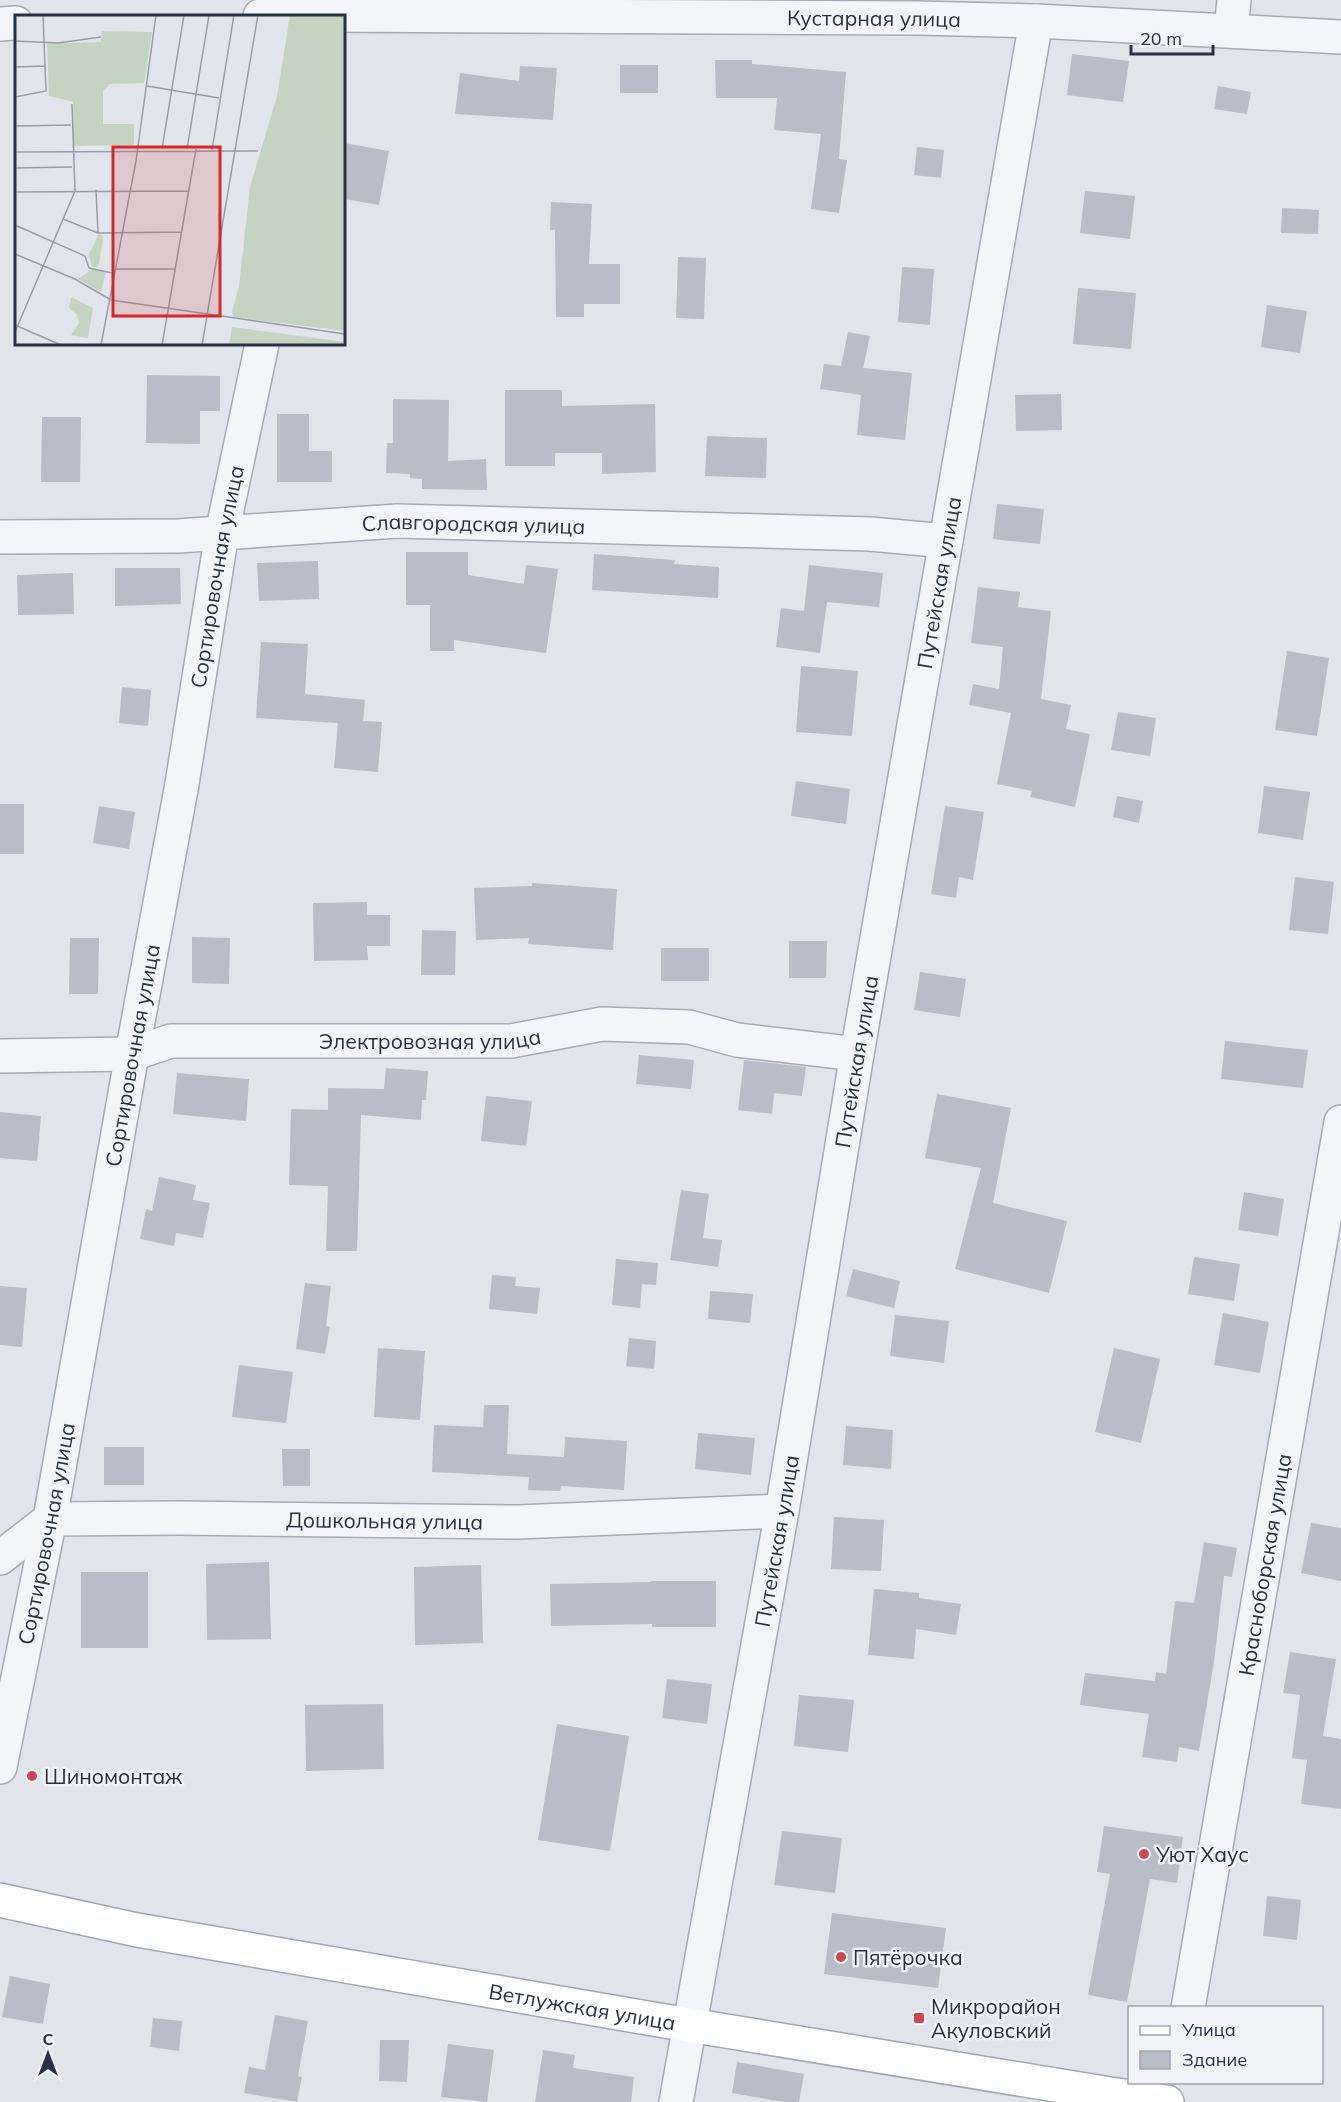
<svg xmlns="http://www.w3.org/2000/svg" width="1341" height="2102" font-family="Mulish,sans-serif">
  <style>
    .building { fill: #b8bdc7 }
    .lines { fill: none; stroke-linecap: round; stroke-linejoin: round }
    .minor-casing { stroke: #a6aab4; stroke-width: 36 }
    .major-casing { stroke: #a0a7b6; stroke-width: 36 }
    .minor { stroke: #f4f5f8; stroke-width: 33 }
    .major { stroke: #fff; stroke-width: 33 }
    .poi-dot { fill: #ce4750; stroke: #f1f3f7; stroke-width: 2 }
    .labels { text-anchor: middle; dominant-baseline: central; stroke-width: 5; stroke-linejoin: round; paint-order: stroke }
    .street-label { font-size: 21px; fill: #293042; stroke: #f1f3f7 }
    .poi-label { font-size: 21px; fill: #293042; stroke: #f1f3f7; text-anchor: start }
    .inset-road { fill: none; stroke: #979ca7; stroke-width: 1.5 }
    .view { fill: #d62828; fill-opacity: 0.15; stroke: #d62828; stroke-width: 3 }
    .inset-edge { fill: none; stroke: #293042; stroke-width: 3 }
  </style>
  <rect width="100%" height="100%" fill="#e1e4ea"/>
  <path class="building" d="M1072,54L1129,61L1123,102L1067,95Z
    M715,60H752V64L846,72L839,159L847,160L839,213L811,209L821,134L774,130L777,98H716Z
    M620,65H658V93H620Z
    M520,66L557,68L553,120L455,114L460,73L519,81Z
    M1218,86L1251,92L1247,114L1214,109Z
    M344,143L389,151L379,205L344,199Z
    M917,147L944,150L941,178L914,175Z
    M1085,191L1135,196L1130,239L1080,233Z
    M551,202L592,204L589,264H620V304H584V317H556L555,230H550Z
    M1282,208L1319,210L1318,234L1281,233Z
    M678,257L706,258L704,319L676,318Z
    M902,267L934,269L930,325L898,322Z
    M1078,288L1136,293L1131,349L1073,344Z
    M1267,305L1307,311L1300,353L1261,347Z
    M848,332L870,336L863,368L912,373L905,440L857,435L861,395L820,389L824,364L841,366Z
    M147,375L220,376V411H200V444L146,443Z
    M505,390H562V406L655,404L656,472L602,474V453H555V466H505Z
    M1061,394L1062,430L1016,431L1015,395Z
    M393,399L449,400L448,461L486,459L487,490L422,489V479L410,478V474L386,473L387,443H393Z
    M277,414H309V451H332V482H277Z
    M42,417H81L80,482H41Z
    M707,436L767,438L766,478L705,476Z
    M997,504L1044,509L1040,544L993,539Z
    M406,552H468V575L524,584L526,565L558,569L546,653L454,640V651H430V605H406Z
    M594,554L675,560L674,564L719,567L718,598L592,590Z
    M318,561L319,599L259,601L257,563Z
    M809,565L883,573L879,607L827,602L820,653L776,647L781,608L804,611Z
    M115,568H180L181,604L115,606Z
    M73,573L74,614L18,615L17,575Z
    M978,587L1020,592L1018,607L1051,611L1041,699L1071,705L1066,729L1090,734L1075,807L1030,797L1032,791L997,784L1011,713L969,705L973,684L999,689L1003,647L971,643Z
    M261,642L308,644L305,694L365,700L363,721L382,722L378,772L334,768L338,723L256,718Z
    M1287,651L1329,658L1317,736L1275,730Z
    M801,666L858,671L852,736L796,732Z
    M122,687L151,690L148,726L119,723Z
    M1118,712L1156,718L1150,756L1111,750Z
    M796,781L850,789L846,824L791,816Z
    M1264,786L1310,792L1303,840L1258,833Z
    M1117,796L1143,801L1139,823L1113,817Z
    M0,804H24V854H0Z
    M99,806L135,812L129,849L93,843Z
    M945,806L984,812L973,880L959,877L956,898L931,894Z
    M1295,877L1334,882L1328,934L1289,930Z
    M532,883L617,889L613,950L528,944L529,938L476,940L474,888L532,886Z
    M367,902V915H390V946H367L368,960L314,961L313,903Z
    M422,930L456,931L455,975H421Z
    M192,937L230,938L229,984L192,983Z
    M70,938H99L98,994H69Z
    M789,941H827L826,978H789Z
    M661,948H709V981H661Z
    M920,972L966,979L960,1017L914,1010Z
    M1225,1041L1308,1050L1303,1088L1221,1079Z
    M639,1055L694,1060L691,1089L636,1084Z
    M744,1060L806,1067L802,1096L774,1093L772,1114L738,1110Z
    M386,1068L428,1071L426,1100H422L421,1120L361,1115L357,1251H326L328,1186L289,1185L291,1109L328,1110V1088L384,1089Z
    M177,1073L249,1079L246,1121L173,1114Z
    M937,1094L1011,1108L993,1203L1067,1221L1049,1293L955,1269L981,1168L925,1158Z
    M486,1096L532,1101L526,1146L481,1141Z
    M0,1112L41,1116L37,1161L0,1158Z
    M159,1177L196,1185L193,1200L210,1203L203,1238L176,1233L174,1246L140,1239L146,1209L152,1211Z
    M681,1190L709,1194L703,1238L722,1240L718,1267L670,1260Z
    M1244,1192L1284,1199L1278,1236L1238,1230Z
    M1194,1257L1240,1264L1234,1301L1188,1294Z
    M616,1259L658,1263L656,1285L642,1284L640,1308L612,1305Z
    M853,1269L900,1281L894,1308L846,1296Z
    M492,1275L516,1277L515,1286L540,1288L537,1314L489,1309Z
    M305,1283L331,1286L326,1326L330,1327L325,1354L296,1349Z
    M0,1286L27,1288L22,1347L0,1345Z
    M710,1291L753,1294L750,1323L708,1319Z
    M1223,1313L1269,1322L1260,1373L1214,1365Z
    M895,1315L949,1321L944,1363L890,1356Z
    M629,1338L656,1341L654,1369L626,1366Z
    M378,1348L425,1351L420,1420L374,1417Z
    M1114,1348L1160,1359L1141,1443L1095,1432Z
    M239,1365L293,1372L286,1423L232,1417Z
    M484,1405H509L507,1454L564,1457L565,1437L627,1441L624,1490L561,1486L560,1491L528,1490L529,1477L432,1472L434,1425L483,1427Z
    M846,1426L893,1430L891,1469L843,1465Z
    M698,1433L755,1438L751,1475L695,1469Z
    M104,1447H144V1485H104Z
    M282,1449H310V1486H283Z
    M834,1517L884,1520L881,1571L831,1569Z
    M1311,1523L1341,1528V1581L1301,1573Z
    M1204,1542L1237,1548L1232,1577L1224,1576L1214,1662L1199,1751L1179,1747L1177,1762L1142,1757L1149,1714L1080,1705L1085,1673L1155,1681L1156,1672L1166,1674L1175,1601L1194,1603Z
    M269,1562L271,1639L207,1640L206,1564Z
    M481,1565L483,1643L415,1645L414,1567Z
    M81,1572H148V1648H81Z
    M651,1581H716V1627H652V1624L551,1626L550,1584L651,1582Z
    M874,1589L919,1593V1598L961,1604L956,1635L916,1629L914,1659L868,1655Z
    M1290,1652L1336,1659L1323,1736L1341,1739V1809L1301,1804L1307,1760L1292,1758L1300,1695L1283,1693Z
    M667,1679L712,1684L707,1724L662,1718Z
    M799,1695L854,1700L848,1752L794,1746Z
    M383,1704L384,1769L306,1771L305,1705Z
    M557,1724L629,1736L610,1851L538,1840Z
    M1104,1826L1183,1837L1177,1883L1150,1879L1127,2002L1088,1995L1110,1874L1097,1872Z
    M782,1831L842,1838L835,1893L774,1885Z
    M1267,1896L1301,1900L1297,1940L1263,1936Z
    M832,1913L946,1928L938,1988L824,1974Z
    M10,1976L50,1984L43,2024L2,2017Z
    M275,2015L308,2021L298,2076L302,2077L297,2102L244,2093L249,2067L265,2070Z
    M153,2018L182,2021L179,2051L150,2047Z
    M380,2040H409L407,2082L379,2081Z
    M448,2044L494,2050L487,2102L441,2097Z
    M543,2050L575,2055L573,2068L634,2077L631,2102H535Z
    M737,2062L804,2074L799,2102H784L732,2093Z"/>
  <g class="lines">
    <defs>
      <g id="minor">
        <path id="s1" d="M260,16L321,15L919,18L1036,21L1341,37"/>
        <path d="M0,24L16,23"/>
        <path d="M1231,30L1234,0"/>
        <path id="s2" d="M0,537L178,536L397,521L870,534L946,541"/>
        <path id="s3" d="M0,1056L132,1054L171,1041H511L602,1024L689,1027L737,1040L857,1054"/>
        <path id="s4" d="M0,1558L50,1519L179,1518L518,1522L782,1511"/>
        <path id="s5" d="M0,1767L50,1519L132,1054L182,784L222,533L262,344"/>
        <path id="s6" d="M1188,2008L1341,1122"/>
        <path id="s7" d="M676,2102L782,1511L857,1054L1036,21"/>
      </g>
      <g id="major">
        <path id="s8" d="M0,1900L137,1930L653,2019L1110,2094L1167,2102"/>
      </g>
    </defs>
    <use href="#minor" class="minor-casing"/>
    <use href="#major" class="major-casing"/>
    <use href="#minor" class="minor"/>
    <use href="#major" class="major"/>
  </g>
  <g class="poi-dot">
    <circle cx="32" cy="1776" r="6"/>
    <circle cx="1144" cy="1854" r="6"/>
    <circle cx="841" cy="1957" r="6"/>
    <rect x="913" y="2012" width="12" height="12" rx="3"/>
  </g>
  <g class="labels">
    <g class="street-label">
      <text stroke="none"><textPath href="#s1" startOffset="614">Кустарная улица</textPath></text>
      <text stroke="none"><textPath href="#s2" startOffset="474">Славгородская улица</textPath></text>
      <text stroke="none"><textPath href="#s5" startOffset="1210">Сортировочная улица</textPath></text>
      <text stroke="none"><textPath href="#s7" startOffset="1542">Путейская улица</textPath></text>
      <text stroke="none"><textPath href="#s3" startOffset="432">Электровозная улица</textPath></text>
      <text stroke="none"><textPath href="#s5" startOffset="724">Сортировочная улица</textPath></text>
      <text stroke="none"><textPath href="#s7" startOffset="1056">Путейская улица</textPath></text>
      <text stroke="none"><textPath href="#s4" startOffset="398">Дошкольная улица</textPath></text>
      <text stroke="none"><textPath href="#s5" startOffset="238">Сортировочная улица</textPath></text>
      <text stroke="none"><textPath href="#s7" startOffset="570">Путейская улица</textPath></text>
      <text stroke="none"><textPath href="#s6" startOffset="450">Красноборская улица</textPath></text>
      <text stroke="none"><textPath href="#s8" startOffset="592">Ветлужская улица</textPath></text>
    </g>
    <g class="poi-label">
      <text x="44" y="1776">Шиномонтаж</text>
      <text x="1156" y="1854">Уют Хаус</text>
      <text x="853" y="1957">Пятёрочка</text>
      <text x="931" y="2006">Микрорайон<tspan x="931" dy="24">Акуловский</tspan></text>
    </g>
  </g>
  <g transform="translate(15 15)">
    <rect width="330" height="330" fill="#e1e4ea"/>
    <path d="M275,0H330V316L219,302L217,297L224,271L235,172L262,81ZM87,16L137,17L129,68L95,69L88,76V109H119V130L59,131L58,87L34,81L32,29L86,27ZM84,219L88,221L86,239L83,252H77L74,239ZM77,254L91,256L86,277L63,264ZM56,282L78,293L73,323L56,320L64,308L62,300L54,293ZM217,312L330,327V330H214Z" fill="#c5d4c2"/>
    <path class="inset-road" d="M0,26L43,28L86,22M0,52L30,51M132,71L204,83M0,82L31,76L28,0M0,111L56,110M147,134L169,0M172,134L194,0M197,135L219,0M0,137L243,136M0,153L57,152M81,175L83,218M0,177L174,176M48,204L83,218L167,217M0,210L70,241L74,253L97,258L102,254H160M0,239L60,264L96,285L330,319M0,310L46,330M0,317L60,176L57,89M86,330L121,146L141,0M147,330L181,134M187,330L243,0"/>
    <path class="view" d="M98,132H205V301H98Z"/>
    <rect width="330" height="330" class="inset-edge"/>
  </g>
  <rect x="1128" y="2006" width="195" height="78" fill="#f1f3f7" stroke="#a1a5af" stroke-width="1.5"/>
  <rect x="1140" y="2026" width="30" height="9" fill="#ffffff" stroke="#a1a5af" stroke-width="1.5"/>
  <text x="1182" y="2036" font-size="18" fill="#293042">Улица</text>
  <rect x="1140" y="2051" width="30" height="18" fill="#b8bdc7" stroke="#a1a5af" stroke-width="1.5"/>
  <text x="1182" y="2066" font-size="18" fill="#293042">Здание</text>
  <g transform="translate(48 2054)" stroke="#f1f3f7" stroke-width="4.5" paint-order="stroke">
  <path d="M0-4.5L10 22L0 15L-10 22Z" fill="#293042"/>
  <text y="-9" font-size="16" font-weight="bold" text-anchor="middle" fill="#293042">С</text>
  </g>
  <path d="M1131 45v9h82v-9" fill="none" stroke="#293042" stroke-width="3"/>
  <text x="1140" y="45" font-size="18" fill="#293042" stroke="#f1f3f7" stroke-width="4.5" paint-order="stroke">20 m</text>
</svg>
